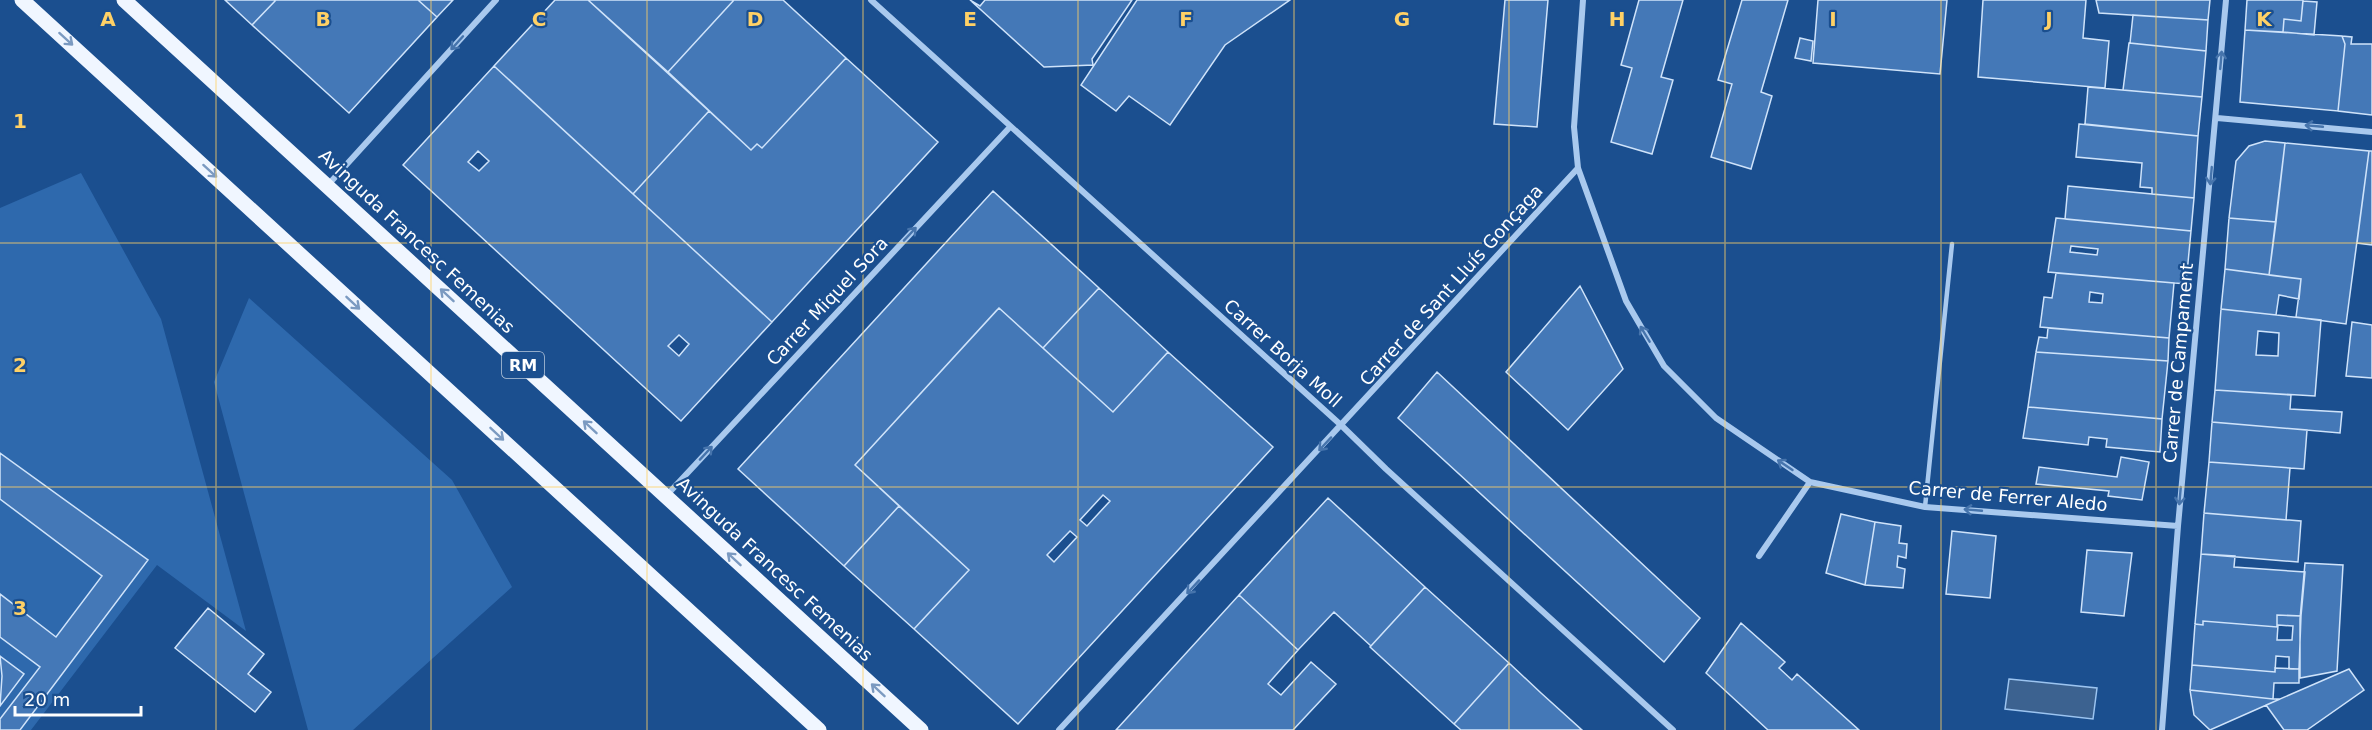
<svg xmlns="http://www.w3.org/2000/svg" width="2372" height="730" font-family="'DejaVu Sans',sans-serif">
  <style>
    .green { fill: #2e69ad }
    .water { fill: #3c6290; stroke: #9cc4f0; stroke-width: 1.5 }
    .building { fill: #4478b7; stroke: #cfe3fa; stroke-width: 1.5; fill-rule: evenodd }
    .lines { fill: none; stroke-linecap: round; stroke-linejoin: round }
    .service { stroke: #a9c9ee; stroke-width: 4.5 }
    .minor { stroke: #a9c9ee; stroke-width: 6 }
    .primary { stroke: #f0f6ff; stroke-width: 15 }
    .oneway { stroke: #7b9ac1 }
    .oneway2 { stroke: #4674ac }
    .grid { fill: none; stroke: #ffd166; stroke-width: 1.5; stroke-opacity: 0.55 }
    .labels { text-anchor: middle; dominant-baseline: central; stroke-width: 4.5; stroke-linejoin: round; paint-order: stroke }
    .shield { fill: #1b4f8f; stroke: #bbcadd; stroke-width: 1.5 }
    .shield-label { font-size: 16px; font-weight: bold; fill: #fff }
    .street-label { font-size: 18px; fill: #fff; stroke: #1b4f8f }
    .grid-label { font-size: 20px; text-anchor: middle; font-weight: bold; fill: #ffd166; stroke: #1b4f8f; stroke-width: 4.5; stroke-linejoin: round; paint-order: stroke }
  </style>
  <rect width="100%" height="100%" fill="#1b4f8f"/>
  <path class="green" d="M81,173L161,319L246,631L157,565L31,730H0V208Z
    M249,298L452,480L512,587L353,730H308L214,382Z"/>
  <path class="water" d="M2009,679L2097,688L2093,719L2005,709Z"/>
  <path class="building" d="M225,0H276L252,25Z
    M276,0H418L437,17L349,113L252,25Z
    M418,0H453L437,17Z
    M555,0H588L709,111L633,194L494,66Z
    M588,0H734L668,72Z
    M734,0H783L846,58L762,148L757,144L751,150L668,72Z
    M970,0L980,6L985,0H1132L1092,59L1093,65L1044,67Z
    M1137,0H1290L1225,45L1170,125L1129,96L1116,111L1081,85Z
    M1505,0H1548L1537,127L1494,124Z
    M1639,0H1683L1661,77L1673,80L1652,154L1611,142L1632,68L1621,65Z
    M1742,0H1788L1761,92L1772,96L1751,169L1711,157L1732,84L1718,80Z
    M1818,0H1947L1940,74L1813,63Z
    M1983,0H2086L2083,38L2109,41L2105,88L1978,77Z
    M2096,0H2210L2208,20L2099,13Z
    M2247,0H2303L2301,21L2284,19L2283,32L2245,30Z
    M2303,1L2317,2L2314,35L2283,32L2284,19L2301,21Z
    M2133,15L2208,20L2206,51L2130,43Z
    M2245,30L2342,36L2345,44L2338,111L2240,102Z
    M2342,36L2352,37L2351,44H2372V115L2338,111L2345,44Z
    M1800,38L1813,41L1811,61L1795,58Z
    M2129,43L2206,51L2202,97L2123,90Z
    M846,58L938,142L772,322L633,194L709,111L751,150L757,144L762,148Z
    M494,66L772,322L681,421L403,165ZM478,151L489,161L479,171L468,162ZM679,335L689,344L679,356L668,346Z
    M2088,87L2202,97L2198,136L2085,124Z
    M2079,124L2198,136L2194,198L2152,194V188L2140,187L2142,163L2076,157Z
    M2265,141L2285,143L2276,222L2229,218L2236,161L2249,146Z
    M2285,143L2369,151L2346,324L2296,317L2301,279L2269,275Z
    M2369,151H2372V245L2357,243Z
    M2068,186L2194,198L2191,231L2065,219Z
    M993,191L1099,288L1043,348L999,308L996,311L855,465L899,506L844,566L738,469Z
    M2056,218L2191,231L2186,284L2048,272ZM2071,246L2098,249L2097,255L2070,252Z
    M2229,218L2276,222L2269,275L2225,269Z
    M2225,269L2301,279L2299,299L2279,295L2276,315L2221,309Z
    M2056,273L2174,283L2169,338L2040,327L2044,297L2052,298ZM2090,292L2103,294L2102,303L2089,302Z
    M1580,286L1623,369L1568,430L1506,372Z
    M1099,288L1168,352L1113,412L1043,348Z
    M999,308L1113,412L1168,352L1273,447L1018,724L914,629L969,570L855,465ZM1103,495L1110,501L1087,526L1080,520ZM1070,531L1077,537L1054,562L1047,555Z
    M2221,309L2321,320L2315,396L2215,390ZM2258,331L2279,333L2278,356L2256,355Z
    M2352,322L2372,325V378L2346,376Z
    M2048,328L2169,338L2168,361L2036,352L2039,337L2047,338Z
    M2036,352L2168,361L2162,419L2028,407Z
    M1437,372L1700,618L1664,662L1398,418Z
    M2215,390L2291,395L2290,409L2342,412L2340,433L2212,422Z
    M2028,407L2162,419L2160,452L2106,447L2107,439L2089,437L2088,445L2023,438Z
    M2212,422L2307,430L2304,469L2209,462Z
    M0,453L148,560L20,730H0V719L40,667L0,637V594L56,637L102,576L0,499Z
    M2121,457L2149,462L2142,500L2108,496L2109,491L2036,484L2039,467L2117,477Z
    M2209,462L2290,468L2286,520L2204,513Z
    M1328,498L1425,587L1371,646L1334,612L1298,650L1239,595Z
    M899,506L969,570L914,629L844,566Z
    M2204,513L2301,521L2298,562L2201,554Z
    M1841,514L1875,522L1865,585L1826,573Z
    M1875,522L1901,526L1899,543L1907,544L1906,558L1898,556L1897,567L1905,569L1903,588L1865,585Z
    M1952,531L1996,536L1990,598L1946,594Z
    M2087,550L2132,553L2124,616L2081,612Z
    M2201,554L2235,556L2234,567L2305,572L2301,616L2277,615V627L2203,621V625L2195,624Z
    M2305,563L2343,565L2337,671L2300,678V619Z
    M1425,587L1509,663L1454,724L1370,647Z
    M1239,595L1298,650L1268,684L1281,695L1311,662L1336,684L1293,730H1116Z
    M208,608L264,654L248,674L271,692L255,712L175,648Z
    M2277,615L2301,616L2299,669H2289V657L2276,656L2275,672L2192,665L2195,624L2203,625V621L2277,627ZM2278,625L2293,626L2292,640H2277Z
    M1741,623L1785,662L1779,668L1792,680L1797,674L1859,730H1768L1706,673Z
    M0,656L24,674L0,706L2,676Z
    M1509,663L1541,693L1582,730H1461L1454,724Z
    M2192,665L2275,672V668L2299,669V683H2274L2273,699L2190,690Z
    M2349,669L2364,690L2307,730H2284L2266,705Z
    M2190,690L2273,699H2280L2210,730L2194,715Z"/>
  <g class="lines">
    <path class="service" d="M1925,507L1952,244"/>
    <path class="minor" d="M871,0L1342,426L1386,469L1673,730
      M1583,0L1574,127L1578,168L1626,301L1664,366L1716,418L1810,482L1925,507L2178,526
      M2217,118L2372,132
      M327,186L496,0
      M666,496L1010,127
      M1759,556L1810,482
      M1059,730L1578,168
      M2162,730L2178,526L2226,0"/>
    <path class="primary" d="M22,0L819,730
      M124,0L921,730"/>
  </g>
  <defs><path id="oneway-shaft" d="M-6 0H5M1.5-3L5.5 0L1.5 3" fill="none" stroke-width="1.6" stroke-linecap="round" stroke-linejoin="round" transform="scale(1.5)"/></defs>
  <g class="oneway">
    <use href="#oneway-shaft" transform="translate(66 39) rotate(42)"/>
    <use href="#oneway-shaft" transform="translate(210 171) rotate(42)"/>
    <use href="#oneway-shaft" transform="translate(447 295) rotate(-137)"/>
    <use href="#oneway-shaft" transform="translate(353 303) rotate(43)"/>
    <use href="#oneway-shaft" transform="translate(590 427) rotate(-137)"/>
    <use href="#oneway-shaft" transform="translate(497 434) rotate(43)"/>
    <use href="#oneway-shaft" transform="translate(734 559) rotate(-137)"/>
    <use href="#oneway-shaft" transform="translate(878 690) rotate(-137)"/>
  </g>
  <g class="oneway2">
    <use href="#oneway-shaft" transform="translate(457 43) rotate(132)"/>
    <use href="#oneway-shaft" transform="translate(2221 60) rotate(-85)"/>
    <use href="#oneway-shaft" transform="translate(2314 126) rotate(-175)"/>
    <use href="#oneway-shaft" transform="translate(2211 176) rotate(95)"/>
    <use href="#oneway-shaft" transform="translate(910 234) rotate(-47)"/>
    <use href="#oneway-shaft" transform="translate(1645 334) rotate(-121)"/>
    <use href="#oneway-shaft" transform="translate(1325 444) rotate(133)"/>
    <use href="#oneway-shaft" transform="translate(706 453) rotate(-47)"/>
    <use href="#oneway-shaft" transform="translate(1785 465) rotate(-146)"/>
    <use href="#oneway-shaft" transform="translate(2180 496) rotate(95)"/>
    <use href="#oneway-shaft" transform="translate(1973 510) rotate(-175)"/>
    <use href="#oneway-shaft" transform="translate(1193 587) rotate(133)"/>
  </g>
  <path class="grid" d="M216,0V730M431,0V730M647,0V730M863,0V730M1078,0V730M1294,0V730M1509,0V730M1725,0V730M1941,0V730M2156,0V730M0,243H2372M0,487H2372"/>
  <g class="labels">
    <rect class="shield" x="502" y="352" width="42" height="26" rx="4.5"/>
    <g class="shield-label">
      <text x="523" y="365">RM</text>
    </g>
    <g class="street-label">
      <text transform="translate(417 241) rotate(43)">Avinguda Francesc Femenias</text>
      <text transform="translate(1451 285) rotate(-48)">Carrer de Sant Lluís Gonçaga</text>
      <text transform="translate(827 301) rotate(-47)">Carrer Miquel Sora</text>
      <text transform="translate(1283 353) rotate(42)">Carrer Borja Moll</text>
      <text transform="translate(2178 363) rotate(-85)">Carrer de Campament</text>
      <text transform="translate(2008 496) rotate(5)">Carrer de Ferrer Aledo</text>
      <text transform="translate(775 569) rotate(43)">Avinguda Francesc Femenias</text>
    </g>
  </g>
  <g class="grid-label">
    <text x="108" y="26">A</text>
    <text x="323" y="26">B</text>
    <text x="539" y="26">C</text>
    <text x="755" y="26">D</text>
    <text x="970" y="26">E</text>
    <text x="1186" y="26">F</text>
    <text x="1402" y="26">G</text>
    <text x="1617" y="26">H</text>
    <text x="1833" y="26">I</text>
    <text x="2049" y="26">J</text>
    <text x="2264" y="26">K</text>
    <text x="20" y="128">1</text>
    <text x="20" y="372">2</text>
    <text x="20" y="615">3</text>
  </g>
  <path d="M15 706v9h126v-9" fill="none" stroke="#ffffff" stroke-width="3"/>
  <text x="24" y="706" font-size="18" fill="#ffffff" stroke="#1b4f8f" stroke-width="4.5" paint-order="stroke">20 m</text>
</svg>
